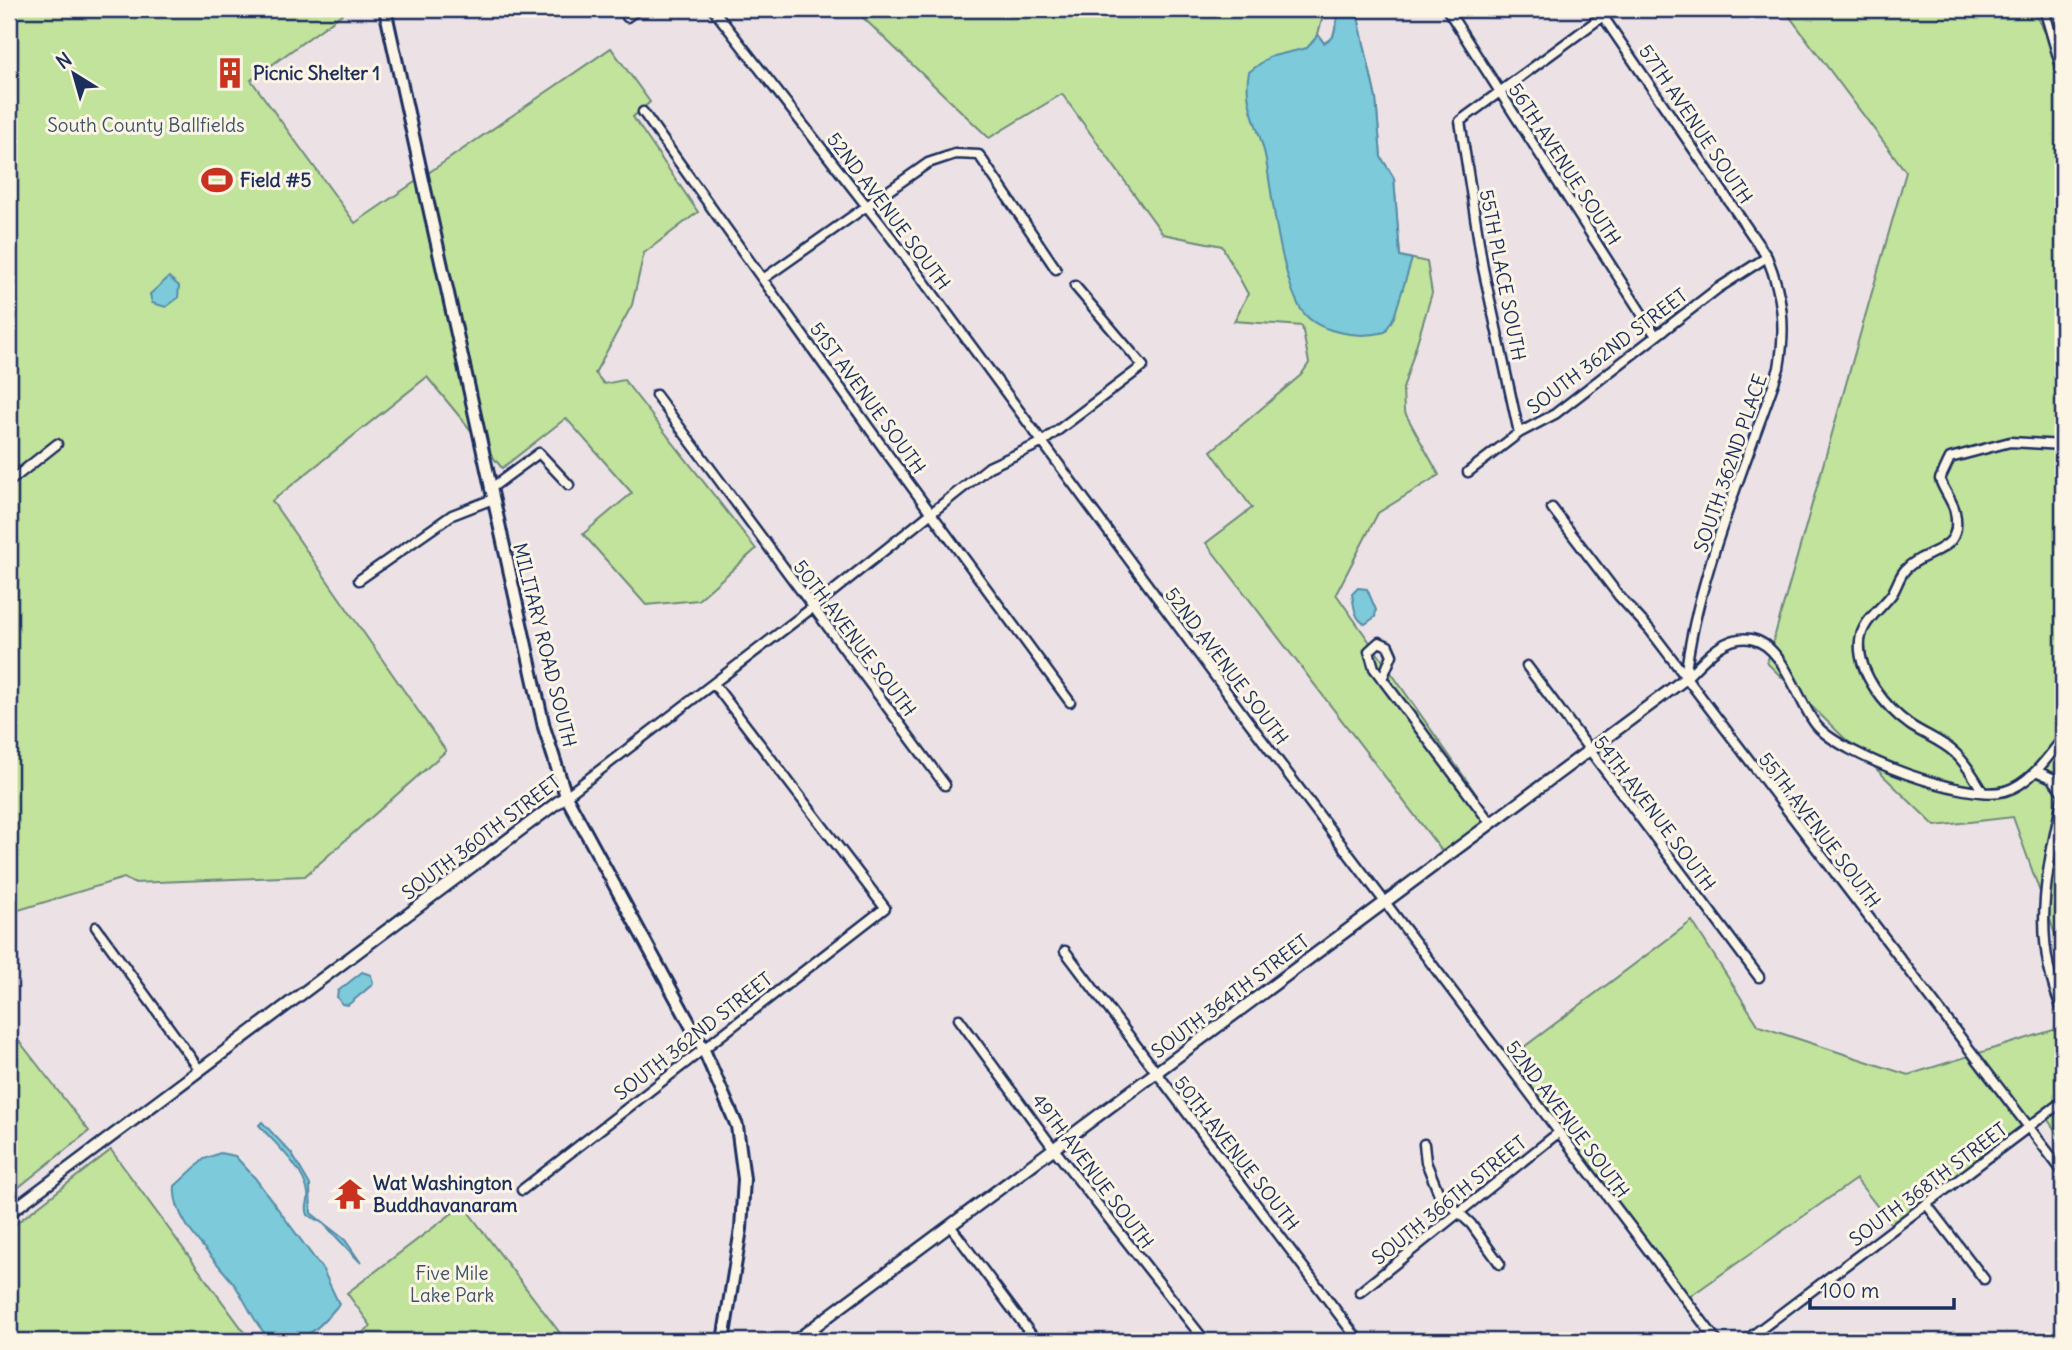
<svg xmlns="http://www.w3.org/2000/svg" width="2072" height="1350" font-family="Delius,sans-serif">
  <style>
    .green { fill: #c2e39b; stroke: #6e897c; stroke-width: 2 }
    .water { fill: #7ccada; stroke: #558ca8; stroke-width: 2 }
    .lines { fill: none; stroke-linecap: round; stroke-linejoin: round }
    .minor-casing { stroke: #1b2f5e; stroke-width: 13 }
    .tertiary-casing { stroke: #1b2f5e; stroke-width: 15 }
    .secondary-casing { stroke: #1b2f5e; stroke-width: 16 }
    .minor { stroke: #fcf5e5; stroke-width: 8 }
    .tertiary { stroke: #fcf5e5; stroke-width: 10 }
    .secondary { stroke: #fcf5e5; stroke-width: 10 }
    .labels { text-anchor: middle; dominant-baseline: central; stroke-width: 6; stroke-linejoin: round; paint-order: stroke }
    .poi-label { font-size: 19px; font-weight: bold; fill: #1b2f5e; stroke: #fcf5e5; text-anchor: start }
    .street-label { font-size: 19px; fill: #1b2f5e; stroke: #fcf5e5 }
    .park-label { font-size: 19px; fill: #3c536a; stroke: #fcf5e5 }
  </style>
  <rect width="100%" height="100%" fill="#ece2e5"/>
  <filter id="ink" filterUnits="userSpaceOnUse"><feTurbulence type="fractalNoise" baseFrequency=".0143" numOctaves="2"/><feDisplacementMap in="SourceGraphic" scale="14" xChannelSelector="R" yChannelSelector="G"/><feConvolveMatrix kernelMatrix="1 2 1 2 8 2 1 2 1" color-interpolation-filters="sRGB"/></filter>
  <g filter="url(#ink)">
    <path class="green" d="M9,9H349L251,80L355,223L611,48L650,102L633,117L698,212L644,253L632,305L595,373L604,384L624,380L756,549L698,600L646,605L583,534L632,493L566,418L502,468L427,377L272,501L446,751L305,876L133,883L124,878L9,913Z
      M854,9H1325L1318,34L1324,43L1332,40L1340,9H1350L1358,17L1376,99L1381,157L1394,178L1400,256L1427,262L1432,293L1403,389L1404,411L1439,475L1378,513L1336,594L1493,818L1445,855L1206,543L1252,508L1211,451L1301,375L1309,363L1302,326L1234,321L1248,294L1222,246L1163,234L1062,94L989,138Z
      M1784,9H2033L2063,67V956L2013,817L1935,826L1767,663L1906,172Z
      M1692,921L1759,1026L1908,1075L2063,1027V1141L2045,1116L1895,1229L1856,1179L1685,1300L1504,1062Z
      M9,1028L89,1131L9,1195Z
      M111,1150L251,1341H9V1229Z
      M463,1205L566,1341H352L371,1326L347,1293Z"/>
    <path class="water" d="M1340,9H1350L1358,17L1376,99L1381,157L1394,178L1400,256L1412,259L1394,317L1385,332C1359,339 1313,333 1299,306C1280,269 1273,201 1266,160C1261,130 1242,103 1249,72L1269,57L1307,48L1318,35L1324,43L1333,37Z
      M169,277L179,286L178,298L166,307L152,303L150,294Z
      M1358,588L1367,589L1376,610L1375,617L1365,624C1354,619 1354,605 1352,594Z
      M362,972L371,975L373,984L348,1005L342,1004L337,997L338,991Z
      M262,1122L292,1154L310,1185L311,1213L345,1240L361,1263L324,1224L308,1215C304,1205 310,1202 308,1193C303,1167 275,1144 259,1125Z
      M220,1153L235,1156L255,1178L323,1270L339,1304C317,1331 307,1341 272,1341C256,1327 248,1305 236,1287C217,1259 171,1222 175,1186L204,1159Z"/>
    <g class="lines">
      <defs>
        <path id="minor" d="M713,9L897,245L1248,721L1717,1341
          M1447,9L1656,336
          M1598,9L1767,257C1783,296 1786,327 1779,368C1746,465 1696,578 1685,679
          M2044,9L2063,74
          M627,17L638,9
          M643,112L889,456L1070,702
          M763,279L928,163L955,154L979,155L1056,269
          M656,395L945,785
          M1519,433L1483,268L1460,121L1603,16
          M1468,472L1519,433L1555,414L1717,289L1767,257
          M9,482L57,444
          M490,489L539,453L569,485
          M1552,508L1619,596L1650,630L2063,1172
          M359,580L452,515L493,499
          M1527,666L1759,977
          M1382,679L1392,655L1388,646L1379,642L1369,651L1374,668L1489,821
          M1685,679C1702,662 1724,634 1751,639C1785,645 1798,704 1817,726C1843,756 1967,802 2005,791C2030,784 2048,757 2063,738
          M2036,771L2052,778L2063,793
          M1983,792C1975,779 1967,764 1955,753C1942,741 1925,735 1910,725C1886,708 1857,673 1860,641C1862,621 1881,609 1892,594C1897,586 1899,577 1905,570C1924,548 1964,555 1955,512C1954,503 1943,490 1940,479L1950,458L2010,442L2063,445
          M566,796L812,608L989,467L1041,443L1143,366L1075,286
          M2063,796C2047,870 2030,938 2063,1011
          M96,927L199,1069
          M1065,951L1359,1341
          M959,1019L1054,1149L1205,1341
          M1424,1144L1426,1162L1439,1194L1471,1224L1500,1264
          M522,1190L885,908L714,684
          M1927,1205L1984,1279
          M951,1227L1036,1341
          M1360,1292L1558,1133
          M812,1329L822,1341
          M1271,1341L1275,1338
          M1745,1341L2063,1101"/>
        <path id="tertiary" d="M9,1213L566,796
          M795,1341L1685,679"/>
        <path id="secondary" d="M385,9L544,727L566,796L703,1048L737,1126L744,1179L741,1229L723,1341"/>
      </defs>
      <use href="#minor" class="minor-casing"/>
      <use href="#tertiary" class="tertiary-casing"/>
      <use href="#secondary" class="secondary-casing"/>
      <use href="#minor" class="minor"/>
      <use href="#tertiary" class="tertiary"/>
      <use href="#secondary" class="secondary"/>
    </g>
  </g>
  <defs>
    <symbol id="building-bare" viewBox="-9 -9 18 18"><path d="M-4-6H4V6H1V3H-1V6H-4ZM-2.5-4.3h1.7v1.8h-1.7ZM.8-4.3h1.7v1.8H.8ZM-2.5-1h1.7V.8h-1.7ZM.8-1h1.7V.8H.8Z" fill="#c8321e" stroke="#fcf5e5" stroke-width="2.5" paint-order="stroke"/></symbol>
    <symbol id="stadium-bare" viewBox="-9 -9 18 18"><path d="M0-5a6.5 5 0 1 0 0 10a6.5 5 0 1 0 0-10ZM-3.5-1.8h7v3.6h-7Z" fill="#c8321e" stroke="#fcf5e5" stroke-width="2.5" paint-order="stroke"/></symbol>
    <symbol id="temple-bare" viewBox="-9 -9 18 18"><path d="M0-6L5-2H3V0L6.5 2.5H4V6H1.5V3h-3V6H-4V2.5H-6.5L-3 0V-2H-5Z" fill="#c8321e" stroke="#fcf5e5" stroke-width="2.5" paint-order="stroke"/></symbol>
  </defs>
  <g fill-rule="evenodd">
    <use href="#building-bare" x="208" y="51" width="44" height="44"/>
    <use href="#stadium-bare" x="195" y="158" width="44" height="44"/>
    <use href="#temple-bare" x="328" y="1172" width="44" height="44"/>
  </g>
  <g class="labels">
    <g class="poi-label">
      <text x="253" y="73">Picnic Shelter 1</text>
      <text x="240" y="180">Field #5</text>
      <text x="373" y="1183">Wat Washington<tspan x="373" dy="22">Buddhavanaram</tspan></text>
    </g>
    <g class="street-label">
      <text transform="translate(1696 124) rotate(56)">57TH AVENUE SOUTH</text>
      <text transform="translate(1565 164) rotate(57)">56TH AVENUE SOUTH</text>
      <text transform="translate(889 211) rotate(53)">52ND AVENUE SOUTH</text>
      <text transform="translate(1503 275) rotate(79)">55TH PLACE SOUTH</text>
      <text transform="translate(1607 351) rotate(-37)">SOUTH 362ND STREET</text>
      <text transform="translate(868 398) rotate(54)">51ST AVENUE SOUTH</text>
      <text transform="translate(1730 463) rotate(-71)">SOUTH 362ND PLACE</text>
      <text transform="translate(855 638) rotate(53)">50TH AVENUE SOUTH</text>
      <text transform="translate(545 645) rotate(76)">MILITARY ROAD SOUTH</text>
      <text transform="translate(1227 666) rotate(53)">52ND AVENUE SOUTH</text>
      <text transform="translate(1655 813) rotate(53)">54TH AVENUE SOUTH</text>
      <text transform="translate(1820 830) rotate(53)">55TH AVENUE SOUTH</text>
      <text transform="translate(481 837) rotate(-37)">SOUTH 360TH STREET</text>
      <text transform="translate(1230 996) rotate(-37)">SOUTH 364TH STREET</text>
      <text transform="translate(693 1036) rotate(-38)">SOUTH 362ND STREET</text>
      <text transform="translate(1568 1119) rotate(53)">52ND AVENUE SOUTH</text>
      <text transform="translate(1237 1153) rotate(52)">50TH AVENUE SOUTH</text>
      <text transform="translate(1093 1171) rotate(53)">49TH AVENUE SOUTH</text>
      <text transform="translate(1928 1184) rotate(-37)">SOUTH 368TH STREET</text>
      <text transform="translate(1449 1200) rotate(-39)">SOUTH 366TH STREET</text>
    </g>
    <g class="park-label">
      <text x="146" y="125">South County Ballfields</text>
      <text x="452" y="1273">Five Mile<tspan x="452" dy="22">Lake Park</tspan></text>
    </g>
  </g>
  <rect width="2072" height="1350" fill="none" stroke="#fcf5e5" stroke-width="35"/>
  <rect x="18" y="18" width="2037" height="1315" fill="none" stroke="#1b2f5e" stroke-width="2.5" filter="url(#ink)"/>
  <g transform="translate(74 74) rotate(323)" stroke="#fcf5e5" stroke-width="5" paint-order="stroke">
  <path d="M0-5L12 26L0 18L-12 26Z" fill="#1b2f5e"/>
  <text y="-10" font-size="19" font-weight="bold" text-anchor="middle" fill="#1b2f5e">N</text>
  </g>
  <path d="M1810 1298v10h144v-10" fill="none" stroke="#1b2f5e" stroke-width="3.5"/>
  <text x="1820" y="1298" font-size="21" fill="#1b2f5e" stroke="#fcf5e5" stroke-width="5" paint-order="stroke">100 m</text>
</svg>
